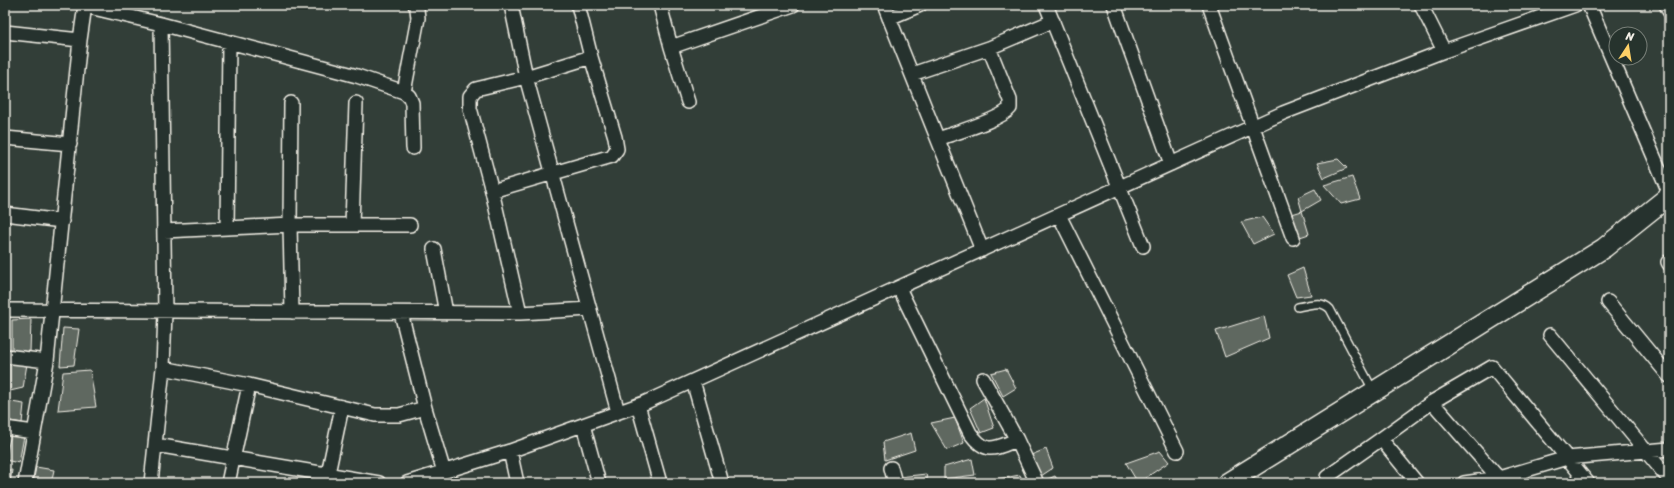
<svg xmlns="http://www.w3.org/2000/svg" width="1674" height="488" font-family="Sriracha,sans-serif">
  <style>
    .building { fill: #5f6861; stroke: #f4f1e8 }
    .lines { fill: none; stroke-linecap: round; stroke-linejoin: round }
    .lane-casing { stroke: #f4f1e8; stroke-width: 10 }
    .street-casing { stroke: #f4f1e8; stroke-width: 16 }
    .secondary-casing { stroke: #f4f1e8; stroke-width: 22 }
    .lane { stroke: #26332d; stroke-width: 7 }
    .street { stroke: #26332d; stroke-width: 13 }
    .secondary { stroke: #26332d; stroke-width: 19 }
  </style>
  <rect width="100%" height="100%" fill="#323e38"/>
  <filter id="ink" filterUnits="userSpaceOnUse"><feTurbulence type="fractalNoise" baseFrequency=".025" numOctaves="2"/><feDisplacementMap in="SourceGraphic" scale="8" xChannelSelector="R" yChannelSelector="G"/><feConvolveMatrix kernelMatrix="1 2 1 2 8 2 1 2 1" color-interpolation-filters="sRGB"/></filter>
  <g filter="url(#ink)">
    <path class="building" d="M1338,159L1347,168L1324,178L1317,163Z
      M1352,177L1360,199L1341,204L1324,185Z
      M1315,189L1321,200L1302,211L1298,197Z
      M1302,211L1309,234L1300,237L1292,214Z
      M1262,217L1274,234L1253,244L1241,222Z
      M1303,268L1311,295L1296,297L1287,275Z
      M1264,316L1269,338L1225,357L1216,331Z
      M31,319L30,352L12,351V320Z
      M63,328L79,329L74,365L60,366Z
      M10,363L27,364L23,388L10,391Z
      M1006,369L1016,388L1003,396L991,373Z
      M90,370L96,407L58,410L63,372Z
      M984,398L994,428L981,433L970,408Z
      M5,401L24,404L22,423L5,420Z
      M955,418L964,443L947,450L931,423Z
      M911,433L915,450L885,460L883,442Z
      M11,434L24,436L19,463L5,460Z
      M1046,449L1053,468L1041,476L1031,455Z
      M1160,451L1169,462L1138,483L1126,463Z
      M972,459L975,475L944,479V467Z
      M36,467L54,470L51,483H33Z
      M5,470H12L10,483H5Z
      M926,474L928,483H903L899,477Z
      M1020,475L1024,483H998V479Z
      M1055,476L1059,483H1041V482Z"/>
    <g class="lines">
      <defs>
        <path id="lane" d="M1298,307C1310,305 1321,300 1330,309L1374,392"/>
        <path id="street" d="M511,5L526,77L591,57
          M660,5L671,47L688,102
          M884,5L982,250
          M1046,5L1143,246
          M1114,5L1171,164
          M1209,5L1293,238
          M1421,5L1444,51
          M1589,5L1669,192
          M1666,5L1669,11
          M85,6L161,24L165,312L163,368L151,483
          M889,18L920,5
          M161,24L357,76L404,92L418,18L417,9L415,5
          M5,32L80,40
          M671,47L793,5
          M912,74L989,48L1053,21
          M404,92L409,96L412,103L413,148
          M291,103L290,225L292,312
          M5,138L70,144
          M938,139C954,133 1001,120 1010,108V100L989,48
          M492,191L470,108V96L476,89L526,77L618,412
          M5,214L62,221
          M1059,215L1177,451
          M352,225L356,103
          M227,228L290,225H410
          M164,231L227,228L229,42
          M434,249L446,313
          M1668,262L1669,264
          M899,288L970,433C987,456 994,448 1017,440L1037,483
          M1608,302L1669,376
          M5,310L520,313L492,191L612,156L617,149L615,137L591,57L578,5
          M520,313L590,309
          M1550,335L1669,479
          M5,356L47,361
          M163,368L249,385L375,415H399L425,408L401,313
          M983,379L1017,440
          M693,381L722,483
          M1432,402L1503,483
          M638,405L660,483
          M425,408L444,472
          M583,425L599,483
          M5,428L34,432
          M1381,439L1432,402L1492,367L1588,483
          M156,445L379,483
          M510,451L517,483
          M891,468L895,483
          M1327,477L1381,439L1417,483
          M25,483L47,361L80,40L85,5
          M228,483L249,385
          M326,483L342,407
          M407,483L510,451L644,403L1283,113L1444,51L1575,5
          M1464,483L1499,478L1567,458L1669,449"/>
        <path id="secondary" d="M1227,483L1604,248L1669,196"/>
      </defs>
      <use href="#lane" class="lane-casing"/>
      <use href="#street" class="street-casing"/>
      <use href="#secondary" class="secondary-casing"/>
      <use href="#lane" class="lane"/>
      <use href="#street" class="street"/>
      <use href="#secondary" class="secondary"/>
    </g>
  </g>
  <rect width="1674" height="488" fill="none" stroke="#26332d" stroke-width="20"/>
  <rect x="10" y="10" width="1654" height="468" fill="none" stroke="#f4f1e8" stroke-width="1.5" filter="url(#ink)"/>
  <g transform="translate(1628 46) rotate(12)"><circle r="19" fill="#26332d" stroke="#787f78"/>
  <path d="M0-3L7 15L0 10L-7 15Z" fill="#ffd166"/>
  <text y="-6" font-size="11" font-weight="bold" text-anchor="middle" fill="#f4f1e8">N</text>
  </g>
</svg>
